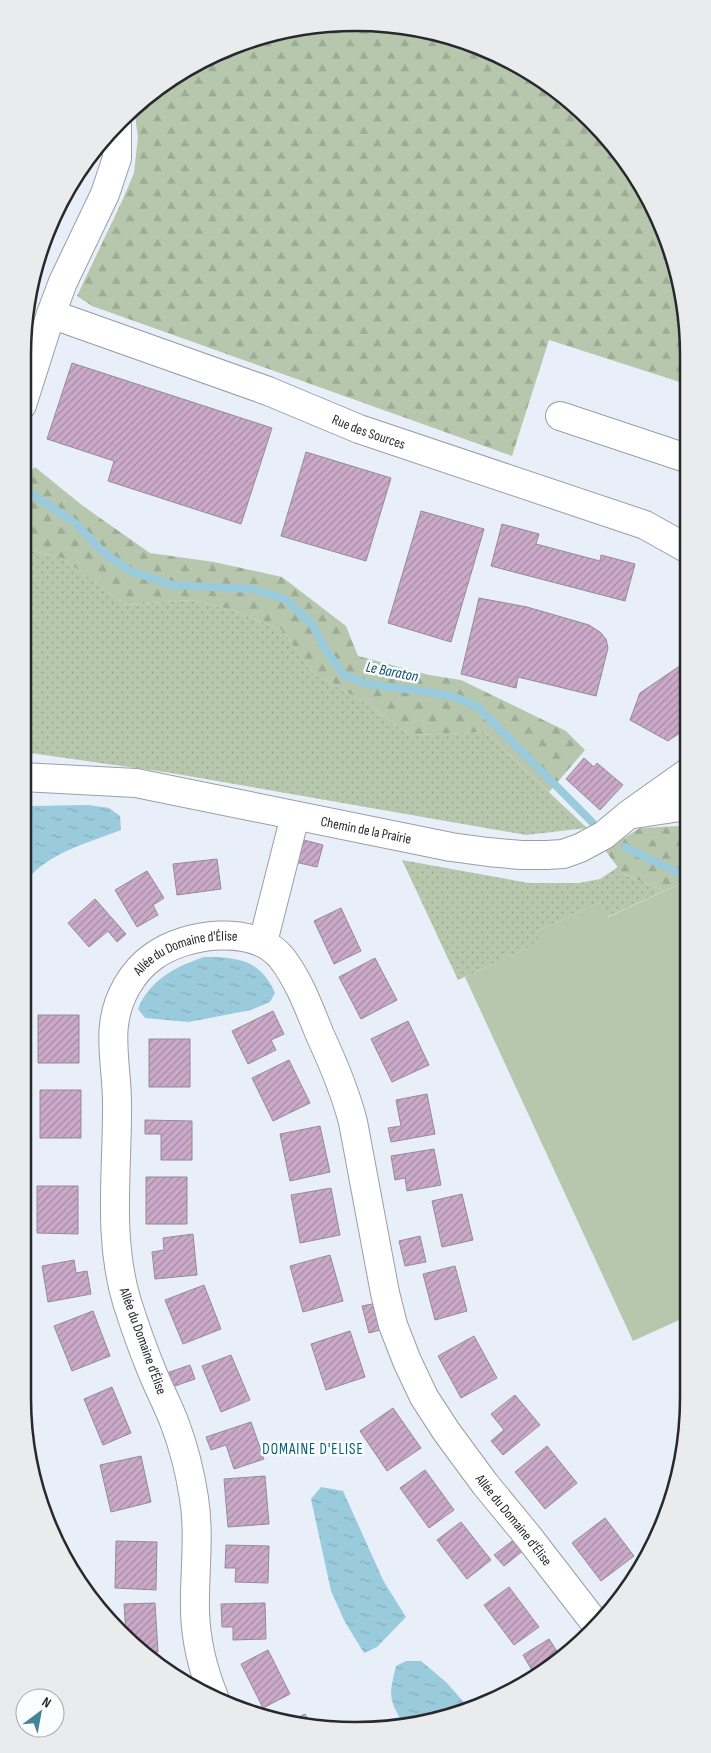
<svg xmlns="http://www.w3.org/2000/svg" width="711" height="1753" font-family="'Sofia Sans Condensed',sans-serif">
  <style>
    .grass { fill: url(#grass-dots) }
    .forest { fill: url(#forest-firs) }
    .pitch { fill: #b7c7ad }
    .water { fill: url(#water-ripples) }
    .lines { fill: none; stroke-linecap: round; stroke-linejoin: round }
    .stream { stroke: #99cbdc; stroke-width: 8 }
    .building { fill: url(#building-hatch); stroke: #948c93 }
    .minor-casing { stroke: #999ea7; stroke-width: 30 }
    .minor { stroke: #fff; stroke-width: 28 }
    .labels { text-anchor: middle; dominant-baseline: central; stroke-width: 5; stroke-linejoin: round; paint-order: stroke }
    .street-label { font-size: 14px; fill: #27292c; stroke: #fafcfe }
    .water-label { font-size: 15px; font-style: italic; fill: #064e60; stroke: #fafcfe }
    .neighbourhood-label { font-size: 15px; letter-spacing: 1px; fill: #035f73; stroke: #fafcfe }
    .rim { fill: none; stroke: #27292c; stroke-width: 2.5 }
  </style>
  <defs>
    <pattern id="grass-dots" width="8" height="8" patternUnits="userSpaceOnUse" patternTransform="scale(1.25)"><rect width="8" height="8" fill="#b7c7ad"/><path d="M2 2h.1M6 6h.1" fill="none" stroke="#9dab95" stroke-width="1.8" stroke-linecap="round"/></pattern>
    <pattern id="forest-firs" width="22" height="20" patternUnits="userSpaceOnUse" patternTransform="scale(1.25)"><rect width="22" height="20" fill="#b7c7ad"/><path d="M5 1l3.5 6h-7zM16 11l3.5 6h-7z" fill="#9dab95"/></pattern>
    <pattern id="water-ripples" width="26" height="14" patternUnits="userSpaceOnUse" patternTransform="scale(1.25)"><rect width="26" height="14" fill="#99cbdc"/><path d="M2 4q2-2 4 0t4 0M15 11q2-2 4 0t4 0" fill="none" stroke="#84aebd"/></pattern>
    <pattern id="building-hatch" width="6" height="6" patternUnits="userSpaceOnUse" patternTransform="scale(1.25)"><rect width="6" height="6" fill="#cbaac9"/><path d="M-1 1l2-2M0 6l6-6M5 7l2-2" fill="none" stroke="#a58aa3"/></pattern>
  </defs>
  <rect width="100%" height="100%" fill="#e9eff8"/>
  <path class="grass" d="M27,549L62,558L126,605L191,600L232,610L282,630L313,673L361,700L410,735L485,732L587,828L526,835L171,773L23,752L22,571Z
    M402,860L529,883H579L600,879L618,867L622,873L664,891L607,917L600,902L536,932L541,942L458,980Z"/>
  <path class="forest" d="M333,23L399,25L462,40L540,78L606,136L663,228L686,312V384L549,340L512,456L92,306L77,296L123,199L134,173L138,137L134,109C171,74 219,48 268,34C289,28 312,27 333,23Z
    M35,467L83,506L150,553L214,562L282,577L346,626L358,656L429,675L461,680L566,731L585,750L549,792L485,732L410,735L361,700L313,673L282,630L232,610L191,600L126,605L62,558L27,549L23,538V481L24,476Z
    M687,824V891L682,883L664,891L622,873L605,850L640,828L680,826Z"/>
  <path class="pitch" d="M682,883L687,895L688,1316L633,1341L465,977L540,942L536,932L600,902L608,917Z"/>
  <path class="water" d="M88,805L109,808L120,816L121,830C86,844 45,853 23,885V811L31,806Z
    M204,957C237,957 260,959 275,993L270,1002L251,1010L189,1022L145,1018L138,1009C149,980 177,966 204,957Z
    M321,1487L343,1491L384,1582L406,1617L377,1647L364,1653L345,1622L331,1591L311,1499Z
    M406,1661H421L446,1682L470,1709L421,1724L404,1725C388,1699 389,1695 396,1666Z"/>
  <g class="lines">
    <path class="stream" d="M27,490L75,523L102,551L130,571L172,585L253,589L285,599L312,624L327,652L344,675L368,684L429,692L455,697L478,707L592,822
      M625,847L687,877"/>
  </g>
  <path class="building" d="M72,363L272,428L241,524L108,481L114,461L47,439Z
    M306,452L391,478L366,561L281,536Z
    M421,511L484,529L451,642L388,623Z
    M502,524L539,534L536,544L600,561L601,555L635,564L625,601L491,566Z
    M479,598L527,607L589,625L600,632L606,639L608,648L596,696L518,677L516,688L461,674Z
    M687,661V728L668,741L630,720L640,693Z
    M584,758L594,767L597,763L623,785L600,810L566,779Z
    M300,839L323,845L317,867L295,862Z
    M217,859L221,889L177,895L173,864Z
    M147,871L164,898L153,905L158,915L137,927L115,890Z
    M95,899L126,934L117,942L108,931L89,947L68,923Z
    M341,908L361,951L334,964L314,921Z
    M375,958L397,1000L361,1019L339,977Z
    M273,1011L284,1034L271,1040L276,1050L248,1064L232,1031Z
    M38,1015H79V1063H38Z
    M408,1021L429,1065L392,1082L371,1039Z
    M149,1039H190V1087H149Z
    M289,1060L310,1103L273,1121L252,1078Z
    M40,1090H81V1138H40Z
    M427,1094L435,1134L391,1142L388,1128L401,1126L396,1100Z
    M145,1120L192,1121V1160H161V1134H145Z
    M320,1126L330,1172L290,1181L280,1134Z
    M434,1149L441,1185L407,1191L405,1178L395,1180L391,1156Z
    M146,1177H187V1224H146Z
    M37,1186H78V1234L37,1233Z
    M331,1188L340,1235L300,1243L291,1195Z
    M462,1194L473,1240L442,1247L432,1201Z
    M193,1234L197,1275L155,1279L152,1252L164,1250L163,1238Z
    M420,1236L426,1262L405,1266L399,1241Z
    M330,1255L343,1301L303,1312L290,1266Z
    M74,1260L76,1273L87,1271L91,1294L48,1302L42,1266Z
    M455,1266L467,1311L435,1320L423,1274Z
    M204,1285L221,1329L183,1344L165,1300Z
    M377,1303L384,1329L369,1333L362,1306Z
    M93,1311L110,1356L72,1371L54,1326Z
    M350,1331L365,1377L326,1390L311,1344Z
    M474,1336L497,1378L461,1398L438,1356Z
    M231,1355L250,1400L221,1412L202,1366Z
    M190,1365L195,1379L169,1388L164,1374Z
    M112,1387L131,1433L103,1445L84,1399Z
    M515,1395L540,1425L503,1455L491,1441L504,1430L491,1414Z
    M393,1408L421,1448L387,1471L360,1431Z
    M251,1422L264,1459L234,1469L226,1445L211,1450L206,1437Z
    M547,1446L577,1483L545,1509L515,1472Z
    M141,1456L151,1502L111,1512L100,1465Z
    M425,1470L454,1510L429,1528L400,1488Z
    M265,1476L269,1524L228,1527L224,1479Z
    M605,1518L634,1556L601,1581L572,1543Z
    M461,1522L491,1560L467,1579L437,1540Z
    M516,1538L525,1549L504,1566L494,1555Z
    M116,1541L157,1542L156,1590L115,1588Z
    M226,1545L269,1546L268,1583L235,1582L236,1568H225Z
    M628,1584L620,1599L616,1592Z
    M509,1587L539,1627L514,1645L484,1605Z
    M155,1603L158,1652L148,1653L126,1634L124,1604Z
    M265,1603L266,1639L233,1640V1627H222L221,1604Z
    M549,1639L560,1656L536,1677L523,1655Z
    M268,1650L290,1694L263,1708L241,1664Z
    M305,1714L313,1728L289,1722Z"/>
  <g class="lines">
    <defs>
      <g id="minor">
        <path id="s1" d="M51,314L268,391L359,429L645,525L686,548"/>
        <path d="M22,405L51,314L63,282L105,194L117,158V125"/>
        <path d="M560,416L686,458"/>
        <path id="s2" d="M22,777L136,783L451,847L488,852L521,855H547L563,854L580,848L604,835L628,815L687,773"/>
        <path d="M634,814L687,806"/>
        <path d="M263,942L295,816"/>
        <path id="s3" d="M214,1697C203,1670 196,1642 195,1612C194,1574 200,1536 194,1498C190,1472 184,1448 175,1424C168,1405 158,1387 151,1369C142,1347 134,1324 127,1302C107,1236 118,1168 117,1101C117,1078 111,1046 114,1025C117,998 132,971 154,956C186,933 253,924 281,957C299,980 309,1008 320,1035C333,1063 345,1091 353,1122L385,1293L393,1325L407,1361L424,1397L446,1431L485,1484L527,1535L595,1623"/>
      </g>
    </defs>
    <use href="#minor" class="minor-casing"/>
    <use href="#minor" class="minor"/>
  </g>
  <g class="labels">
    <g class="street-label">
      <text stroke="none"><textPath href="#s1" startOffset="339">Rue des Sources</textPath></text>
      <text stroke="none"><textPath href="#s2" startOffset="349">Chemin de la Prairie</textPath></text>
      <text stroke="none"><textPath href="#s3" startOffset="801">Allée du Domaine d'Élise</textPath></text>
      <text transform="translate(143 1341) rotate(70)">Allée du Domaine d'Élise</text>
      <text stroke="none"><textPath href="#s3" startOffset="1525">Allée du Domaine d'Élise</textPath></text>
    </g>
    <g class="water-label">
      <text transform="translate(392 672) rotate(11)">Le Baraton</text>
    </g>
    <g class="neighbourhood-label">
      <text x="313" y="1449">DOMAINE D'ELISE</text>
    </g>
  </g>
  <path d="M0 0H711V1753H0ZM355 31H356A324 324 0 0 1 680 355V1398A324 324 0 0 1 356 1722H355A324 324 0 0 1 31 1398V355A324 324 0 0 1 355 31Z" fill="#e9ebed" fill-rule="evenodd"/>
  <path class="rim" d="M355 31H356A324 324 0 0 1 680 355V1398A324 324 0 0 1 356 1722H355A324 324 0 0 1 31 1398V355A324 324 0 0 1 355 31Z"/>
  <g transform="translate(40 1713) rotate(32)"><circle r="24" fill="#fafcfe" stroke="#a6a8aa"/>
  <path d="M0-4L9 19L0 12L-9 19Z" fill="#438496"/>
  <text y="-8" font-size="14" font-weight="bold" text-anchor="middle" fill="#27292c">N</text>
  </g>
</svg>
